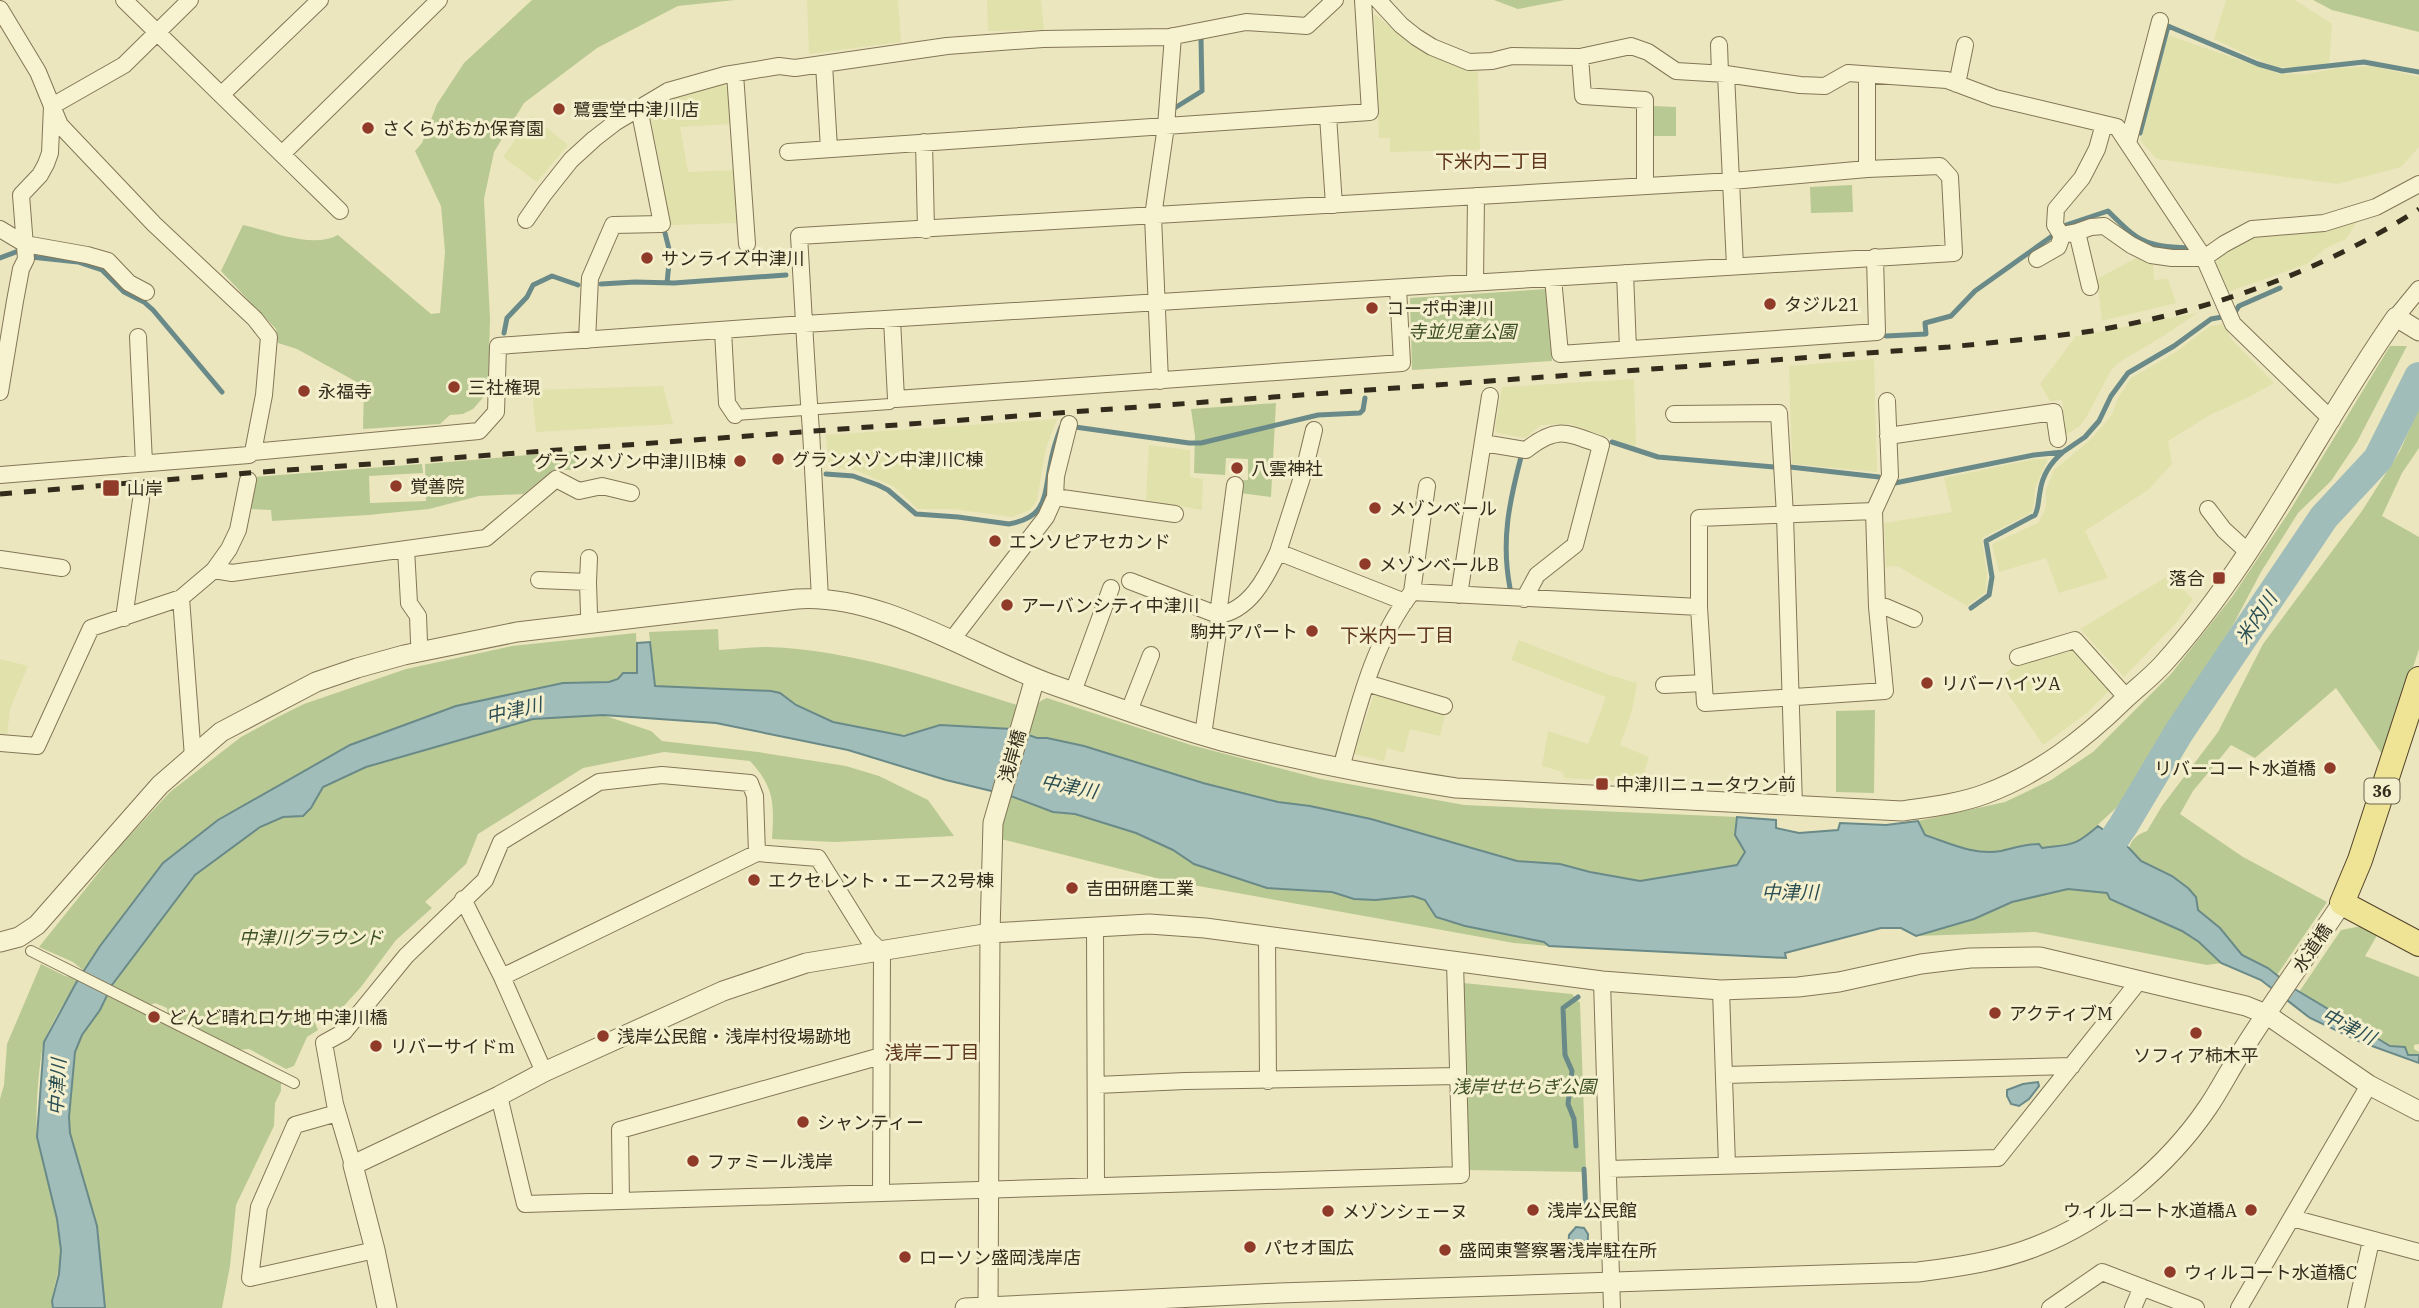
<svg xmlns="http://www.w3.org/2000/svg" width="2419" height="1308" font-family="'IBM Plex Serif','Noto Sans JP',serif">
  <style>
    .farmland { fill: #e1e1ac }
    .green { fill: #b9c993 }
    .water { fill: #a1bdba; stroke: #698a88; stroke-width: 2 }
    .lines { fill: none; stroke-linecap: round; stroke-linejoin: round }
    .stream { stroke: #698a88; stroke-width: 5 }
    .river { stroke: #a1bdba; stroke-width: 30 }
    .pedestrian-casing { stroke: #837657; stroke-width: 12 }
    .minor-casing { stroke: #837657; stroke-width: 18 }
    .tertiary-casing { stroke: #837657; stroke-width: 21 }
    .primary-casing { stroke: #51432c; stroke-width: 26 }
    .pedestrian { stroke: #f7f2d0; stroke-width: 10 }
    .minor { stroke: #f7f2d0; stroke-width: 16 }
    .tertiary { stroke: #f7f2d0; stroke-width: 19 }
    .primary { stroke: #efe395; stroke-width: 24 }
    .rail { stroke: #332b1c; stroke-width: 5; stroke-dasharray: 12 12; stroke-linecap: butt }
    .poi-dot { fill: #903a29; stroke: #f4efcd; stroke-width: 2.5 }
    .labels { text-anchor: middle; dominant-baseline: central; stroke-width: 6; stroke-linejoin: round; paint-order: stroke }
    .shield { fill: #f4efcd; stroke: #6d6651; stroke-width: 2 }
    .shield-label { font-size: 16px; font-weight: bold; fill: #332b1c }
    .poi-label { font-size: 18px; fill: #332b1c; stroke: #f4efcd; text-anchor: start }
    .park-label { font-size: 18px; font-style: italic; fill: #3c4f23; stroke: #f4efcd }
    .street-label { font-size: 18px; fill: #332b1c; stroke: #f4efcd }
    .neighbourhood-label { font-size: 19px; fill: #5e361c; stroke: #f4efcd }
    .water-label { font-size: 19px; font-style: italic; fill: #2b4e53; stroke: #f4efcd }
  </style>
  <rect width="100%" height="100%" fill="#ece6be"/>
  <path class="farmland" d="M807,0H898L901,42L809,54Z
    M987,0H1041L1044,30L988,31Z
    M2226,0H2295L2332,24L2329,63L2292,68L2278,67L2258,60L2214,39Z
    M1374,14L1411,42L1467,69L1478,71L1480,150L1390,152V138H1379Z
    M2168,35L2280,74H2306L2339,68L2373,66L2419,77V147L2401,167L2337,184L2157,159L2140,140Z
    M724,83L728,88L731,124L680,127L688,172L736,170L740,223L671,225L649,109L671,98Z
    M532,116L568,145L537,182L503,157Z
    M2357,222L2346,239L2326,248L2307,264L2225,293L2214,266L2220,256L2258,236L2333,229Z
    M2138,257L2153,264L2154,280L2168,279L2176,303L2102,321L2097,279Z
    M2197,313L2165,335L2118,363L2110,372L2087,416L2080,426L2066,435L2062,400L2050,401L2040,384L2076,336Z
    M2223,324L2232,340L2274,383L2247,398L2210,415L2168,441L2172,464L2148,490L2085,531L2108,578L2059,593L2046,558L1999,572L1992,544L2038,523L2046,508V490L2054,470L2089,441L2111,416L2118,398L2131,378L2176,352L2210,326Z
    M1874,359L1877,472L1792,464L1789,366Z
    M1634,379L1636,447L1570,424L1541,425L1525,438L1497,433L1495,428L1502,387Z
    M663,386L673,424L536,432L532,390Z
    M1057,419L1046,448L1037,500L1030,510L1012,517L952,509H918L893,486L855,470L828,467L826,435Z
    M1149,445L1190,450V477L1203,479L1202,510L1146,500Z
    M2034,459H2048L2035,488L2033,509L2029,514L1982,538L1987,575L1986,592L1967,606L1897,566L1886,567L1884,523L1952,512L1944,478Z
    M2168,576L2193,599L2177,622L2124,677L2080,629Z
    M1519,640L1606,674L1637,683L1632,711L1620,745L1649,757L1641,782L1564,778L1563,772L1542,766L1548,731L1588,744L1606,697L1511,660Z
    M2072,651L2109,691L2087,713L2043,745L1998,679L2013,667Z
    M0,659L28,666L10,709L7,737L0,736Z
    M1374,694L1445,715L1440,736L1410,729L1404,753L1387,748L1384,761L1354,754Z"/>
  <path class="green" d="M532,0H735L678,6L597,48L524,103L494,152L484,199L490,319L488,392L473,409L463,414L450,415L440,424L363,429L364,386L297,349L278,343L276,329L221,271L243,225C271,231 312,249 338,235L431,314L440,313L445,252L441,206L415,151L422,143L437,104L464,63Z
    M1494,0H1565L1518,9Z
    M2313,0H2419V32L2332,10Z
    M1654,106L1676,107V136H1654Z
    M1852,185L1853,212L1811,213L1810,187Z
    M1547,289L1552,361L1412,370L1410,298Z
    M2390,346H2407L2357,442L2331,481L2298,513L2261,572L2234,623L2190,695L2168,723L2132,784L2127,798L2079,842L2041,848L2039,844C2025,845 2014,848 2001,851C1975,856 1949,843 1925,835L1918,821L2005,802L2051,780L2093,752L2171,674L2232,597L2289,512Z
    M1276,403L1271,497L1240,493L1242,480H1248V459L1226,458L1225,475L1194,473L1195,436L1191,409Z
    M2419,407V448L2402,473L2382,516L2419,537V649L2384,757L2336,688L2255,758L2231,745L2193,791L2180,814L2243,857L2327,902L2277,975L2268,968L2242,955L2220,928L2198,910L2188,888L2172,876L2141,861L2129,849C2131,839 2138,834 2147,831L2162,806L2218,732L2263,644L2362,511L2400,451Z
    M575,451L576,470H553L524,494L479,496L429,509L368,515L272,521L271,510L251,509L254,477L422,464L423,473L369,476L370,503L426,501L425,464Z
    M718,629L719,650C735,649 752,647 768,647C855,650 938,680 1020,706L1012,729L940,725L912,734L898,735L833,722L796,705L780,693L771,691L655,686L649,632Z
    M636,633L638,673L609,682L562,684L456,706L350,745L218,820L163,863L127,909L84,971L73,962L39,947L120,846L170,792L241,737L278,717L304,704L406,669L512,646Z
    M1047,698L1191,745L1321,779L1464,805L1737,817L1735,835L1745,852L1737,865L1641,881L1590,872L1560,864L1518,861L1371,819L1310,806L1278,802L1203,783L1084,746L1047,738H1037L1025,733C1029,718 1031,704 1047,698Z
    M1875,710L1874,793L1836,792V711Z
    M603,715L651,731L662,741L758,752L846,766L879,776L928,800L954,836L835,842L772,839C774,804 775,788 750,761L664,752L583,768L478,834L466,864L425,902L432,908L396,940L361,987L325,1027L319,1012L312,1015L318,1030L307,1037L294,1066L286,1069L249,1049L238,1050L168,1015L167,1008L155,1003L150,1005L111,986L195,875L260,827L283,817L303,816L311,808L323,787L336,780L366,767L533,719Z
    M1008,795L1064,814H1075L1136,833L1173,850L1194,864L1304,889L1332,892L1354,899L1376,900L1413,896L1425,900L1436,917L1465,926L1544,942L1549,946L1514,943L1160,879L1001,839V821Z
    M2068,889L2107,893L2110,899L2181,931L2199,942L2221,963L2207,965L2035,932L1916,936L1974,919L2012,902Z
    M2367,925L2379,932L2365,956L2419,977V1044L2414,1045V1049L2419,1052V1055H2408L2379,1040L2299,992L2341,930Z
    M41,964L65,976L79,979C67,998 54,1018 45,1039C39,1055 34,1123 38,1140C45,1177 61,1213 61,1250C62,1270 50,1289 53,1308H0V1099L4,1085L7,1044Z
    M1463,983L1572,994L1580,1003L1586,1172L1467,1170Z
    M108,994L147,1014L148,1019L157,1023L162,1021L281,1083V1091L275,1103L274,1126L236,1205L230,1266L222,1308H105L97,1226L70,1133C68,1102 67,1063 81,1035C89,1021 101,1009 108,994Z"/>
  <path class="water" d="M650,642L655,686L771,691L780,693L796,705L833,722L904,736L940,725L1012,729L1037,738H1047L1084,746L1203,783L1278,802L1310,806L1371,819L1517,861L1560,864L1590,872L1640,881L1737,865L1745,852L1735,835L1737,817L1776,820V828L1799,833L1838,830L1840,823L1886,825L1918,821L1925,835C1949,843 1975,856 2001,851C2014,848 2025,844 2039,844L2042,848C2072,844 2074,847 2098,826L2129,848L2141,861L2172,876L2188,888L2196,897L2198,910L2220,928L2242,955L2268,968L2293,988L2380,1040L2390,1046L2405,1047L2408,1055H2419V1063L2361,1042L2310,1018L2261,980L2221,963L2199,942L2182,931L2110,899L2107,893L2068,889L2012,902L1974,919L1916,936L1901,928H1881L1785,953L1786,958L1549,946L1544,942L1465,926L1436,917L1425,900L1413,896L1376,900L1354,899L1332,892L1267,888L1194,864L1173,850L1136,833L1075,814L1053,812L1008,795L946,780L848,750L716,723L603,715L533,719L366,767L323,787L311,808L303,816L283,817L260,827L195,875L112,985L100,1010L82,1035L75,1052L69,1117L70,1133L97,1226L105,1308H53L52,1301L59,1274L61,1250L57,1219L37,1137L44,1042L76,983L100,946L163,863L218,820L350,745L456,706L563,683L609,682L618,679L623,673H637V643Z
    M2038,1082L2039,1086L2029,1099L2019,1106L2011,1104L2007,1096V1090L2023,1084Z
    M1576,1227L1584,1228L1588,1234L1587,1259L1582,1260L1568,1252L1569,1235Z"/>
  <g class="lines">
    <path class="stream" d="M1173,109L1202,91L1201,38
      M2140,133L2168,26L2258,64L2282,71L2364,62L2419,72
      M2066,225L2108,211C2139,242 2144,246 2188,248
      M665,233L670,253L667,283
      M31,257L78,262L102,270L124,292L144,302L153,310L222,392
      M0,258L21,250
      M601,284L635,282L674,283L786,275
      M2235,312L2239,306L2280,288
      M504,333L507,318L527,297L533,285L552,276L578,285
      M1886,336L1926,334L1925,323L1951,316L1975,291L2055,234
      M1075,427L1189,443H1201L1318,415L1360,413L1363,410L1365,398
      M1612,442L1658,457L1774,467
      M1790,467L1879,477
      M826,474L853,476L878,485L888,490L916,514L958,517L1009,524C1047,517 1044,497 1050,466C1052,453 1056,440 1061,427
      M1895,483L2034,455L2063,452L2085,437L2099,421L2111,396L2128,373L2174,346L2211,319L2222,317
      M1510,588C1501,541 1509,503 1521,457
      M1971,608L1989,595L1992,577L1986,541L2035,515C2039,507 2038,501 2040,492C2042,476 2051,462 2063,452
      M1576,1146L1574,1119L1568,1104L1572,1071L1565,1055L1563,1008L1578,997
      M1584,1169L1586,1215"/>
    <path class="river" d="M2105,868C2108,850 2112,841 2123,826L2179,732L2324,517L2378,459L2419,377"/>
    <defs>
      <path id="pedestrian" d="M735,415L890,404L896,399
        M31,951L294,1083"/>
      <path id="minor" d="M124,0L340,211
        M190,0L124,65L52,106L60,125L154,224L255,319L269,337L264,395L253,452
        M1378,0L1401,25L1416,37L1432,47L1469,62L1492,61L1512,56L1580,57L1631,46L1648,52L1676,71L1726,74L1800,85L1825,86L1848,73L1947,80L1995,98L2117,127L2204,258L2233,324L2332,420
        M0,9L38,72L52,106L50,153L46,164L40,175L21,195L26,259L21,269L15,301L0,392
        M1719,45L1720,73
        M1580,57L1583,96L1645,100V185
        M824,64L829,149
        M735,74L747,244
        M1726,74L1735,266
        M1867,75V169
        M1957,84L1965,45
        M221,95L320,0
        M1328,116L1334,205
        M924,142L926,230
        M2128,143L2160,21
        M788,152L1370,112L1363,0
        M282,154L439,0
        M526,220L544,194L571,160L594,139L616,122L668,91L725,75L779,66L795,68L947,46L1043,39L1169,37L1246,22L1307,26L1335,0
        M0,229L25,244L87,255L108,261L129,283L146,292
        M2077,232L2091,227L2104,226L2131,245L2151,255L2172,258H2204L2224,244L2252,229L2324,223L2376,207L2419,184
        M2067,234L2077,232L2090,287
        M2037,259L2058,247L2062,236L2055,225L2056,209L2082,178L2097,149L2104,124
        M1625,273L1628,349
        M1553,278L1560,354L1877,332L1875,257
        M1475,282L1476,196
        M2396,317L2419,289
        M892,319L896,399L1402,363L1398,288
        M723,331L727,403L735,415
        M138,337L144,463
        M587,340L590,278L613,225L662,224L639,108
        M1160,381L1153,216L1166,126L1173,36
        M1674,414L1779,413L1785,515L1794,806
        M1888,436L2054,412L2058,439
        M1483,443L1526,450C1557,425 1567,433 1601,445L1575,545L1537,575L1524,599
        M0,475L249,455L253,452L479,431L496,412L498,346L804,324L1954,253L1950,177L1940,166L1867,169L1732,181L799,236C803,301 806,366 811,431L820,598
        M1055,497L1175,514
        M2208,509L2224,530L2248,552
        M1874,511L1699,518V607L1705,703L1885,691L1877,607L1874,511L1890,476L1887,401
        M406,549L409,603L418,616L419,642
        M1278,552L1304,471L1314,430
        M0,559L62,568
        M214,570L232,573L486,538L556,479L579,491L602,486L631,493
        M539,580L588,582L589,614
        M1130,581L1218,615C1249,611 1266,578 1278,552L1405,602
        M588,582L589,558
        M1412,592L1699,607
        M1459,595L1490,396
        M181,598L193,757
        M1877,607H1886L1914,619
        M124,618L141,500
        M951,641L1046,517L1055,497L1056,476L1069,424
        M2018,657L2075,640L2127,698
        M1366,683L1444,706
        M1664,685L1703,683
        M1073,692L1111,588
        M1129,711L1151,655
        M1203,735L1219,625L1218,615L1235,485
        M0,743L37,746L91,628L181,598L214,570L229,549L238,530L248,480
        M1341,768C1358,708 1373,642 1412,592L1427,486
        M463,899L502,977L544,1072
        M1095,926L1096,1186
        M1267,937L1268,1081
        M502,977L757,853L818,858L869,940L882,952L881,1193
        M1602,981L1612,1308
        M1721,990L1727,1165
        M1725,1075L2072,1066
        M1097,1085L1185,1081L1458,1076
        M499,1096L525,1204L1461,1175L1455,962
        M337,1113L295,1125L259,1207L250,1278L375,1250
        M353,1165L335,1104L324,1043L344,1032L406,956L485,880L501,842L599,782L662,775L750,783L755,796L757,853
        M1608,1169L1998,1158L2139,981
        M621,1201L620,1130L881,1056
        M2292,1218L2419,1252
        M2050,1308L2102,1272L2196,1308
        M2133,1308L2142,1287
        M2239,1308L2369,1085
        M2356,1308L2371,1241"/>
      <path id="tertiary" d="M0,942L19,937L37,925L160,785L221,732L316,682L357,668L404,655L517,632L797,599C884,593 975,658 1056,686C1111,705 1166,726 1222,741C1299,761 1377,776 1456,788L1902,811C1929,807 1958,804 1985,794C2039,774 2083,740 2124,700C2137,688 2151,677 2163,664C2257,560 2316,431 2396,317L2419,331
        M387,1308L375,1250L353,1165L499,1096L544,1072L723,991L806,963L990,933L1149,924L1205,928L1602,981L1721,990L1798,987L1839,982L1921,964L1970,958L2040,957L2246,1006L2266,1014L2369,1085L2419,1111
        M965,1308L1279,1293L1918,1272C1958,1267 2000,1261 2037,1246C2104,1220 2168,1166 2208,1107C2221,1088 2231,1067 2244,1048C2275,999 2310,951 2342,903
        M988,1308L990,933L993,823L1035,678"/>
      <path id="primary" d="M2419,679L2360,860L2342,903L2419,944"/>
    </defs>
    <use href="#pedestrian" class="pedestrian-casing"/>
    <use href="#minor" class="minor-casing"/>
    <use href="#tertiary" class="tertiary-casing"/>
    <use href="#primary" class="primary-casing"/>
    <use href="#pedestrian" class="pedestrian"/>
    <use href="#minor" class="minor"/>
    <use href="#tertiary" class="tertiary"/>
    <use href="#primary" class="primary"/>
    <path class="rail" d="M0,494L248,473L1949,347C1996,342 2045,338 2092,331C2206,312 2322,272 2419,209"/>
  </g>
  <g class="poi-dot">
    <circle cx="559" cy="109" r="7"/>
    <circle cx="368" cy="128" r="7"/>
    <circle cx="647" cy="258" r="7"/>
    <circle cx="1770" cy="304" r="7"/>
    <circle cx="1372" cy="308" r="7"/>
    <circle cx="454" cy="387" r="7"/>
    <circle cx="304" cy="391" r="7"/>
    <circle cx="778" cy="459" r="7"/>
    <circle cx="740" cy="461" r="7"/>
    <circle cx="1237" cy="468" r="7"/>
    <circle cx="396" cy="486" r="7"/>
    <rect x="102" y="479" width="18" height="18" rx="3.5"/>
    <circle cx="1375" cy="508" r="7"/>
    <circle cx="995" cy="541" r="7"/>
    <circle cx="1365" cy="564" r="7"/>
    <rect x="2212" y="571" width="14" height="14" rx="3.5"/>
    <circle cx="1007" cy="605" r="7"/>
    <circle cx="1312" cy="631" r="7"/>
    <circle cx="1927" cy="683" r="7"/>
    <circle cx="2330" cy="768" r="7"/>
    <rect x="1595" y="777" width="14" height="14" rx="3.5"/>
    <circle cx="754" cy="880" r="7"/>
    <circle cx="1072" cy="888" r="7"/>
    <circle cx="1995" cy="1013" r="7"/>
    <circle cx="154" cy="1017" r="7"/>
    <circle cx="2196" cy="1033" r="7"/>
    <circle cx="603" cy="1036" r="7"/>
    <circle cx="376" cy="1046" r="7"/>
    <circle cx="803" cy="1122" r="7"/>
    <circle cx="693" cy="1161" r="7"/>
    <circle cx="1533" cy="1210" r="7"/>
    <circle cx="2251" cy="1210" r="7"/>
    <circle cx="1328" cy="1211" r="7"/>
    <circle cx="1250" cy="1247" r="7"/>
    <circle cx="1445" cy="1250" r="7"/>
    <circle cx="905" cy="1257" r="7"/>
    <circle cx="2170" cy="1272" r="7"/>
  </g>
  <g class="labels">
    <rect class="shield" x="2364.5" y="778.5" width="35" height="25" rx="5"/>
    <g class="shield-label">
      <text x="2382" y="791">36</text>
    </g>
    <g class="poi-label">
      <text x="573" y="109">鷺雲堂中津川店</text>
      <text x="382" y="128">さくらがおか保育園</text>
      <text x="661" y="258">サンライズ中津川</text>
      <text x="1784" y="304">タジル21</text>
      <text x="1386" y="308">コーポ中津川</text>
      <text x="468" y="387">三社権現</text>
      <text x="318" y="391">永福寺</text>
      <text x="792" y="459">グランメゾン中津川C棟</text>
      <text x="726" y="461" text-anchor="end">グランメゾン中津川B棟</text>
      <text x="1251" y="468">八雲神社</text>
      <text x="410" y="486">覚善院</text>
      <text x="127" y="488">山岸</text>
      <text x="1389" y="508">メゾンベール</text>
      <text x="1009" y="541">エンソピアセカンド</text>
      <text x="1379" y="564">メゾンベールB</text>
      <text x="2205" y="578" text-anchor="end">落合</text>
      <text x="1021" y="605">アーバンシティ中津川</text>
      <text x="1298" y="631" text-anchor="end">駒井アパート</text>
      <text x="1941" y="683">リバーハイツA</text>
      <text x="2316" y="768" text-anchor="end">リバーコート水道橋</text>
      <text x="1616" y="784">中津川ニュータウン前</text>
      <text x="768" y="880">エクセレント・エース2号棟</text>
      <text x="1086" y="888">吉田研磨工業</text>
      <text x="2009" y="1013">アクティブM</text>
      <text x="168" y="1017">どんど晴れロケ地 中津川橋</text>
      <text x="617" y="1036">浅岸公民館・浅岸村役場跡地</text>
      <text x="390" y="1046">リバーサイドm</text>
      <text x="2196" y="1055" text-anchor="middle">ソフィア柿木平</text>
      <text x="817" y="1122">シャンティー</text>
      <text x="707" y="1161">ファミール浅岸</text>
      <text x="1547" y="1210">浅岸公民館</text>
      <text x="2237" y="1210" text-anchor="end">ウィルコート水道橋A</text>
      <text x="1342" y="1211">メゾンシェーヌ</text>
      <text x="1264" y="1247">パセオ国広</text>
      <text x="1459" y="1250">盛岡東警察署浅岸駐在所</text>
      <text x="919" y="1257">ローソン盛岡浅岸店</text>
      <text x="2184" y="1272">ウィルコート水道橋C</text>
    </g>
    <g class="park-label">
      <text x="1462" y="331">寺並児童公園</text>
      <text x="311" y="937">中津川グラウンド</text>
      <text x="1524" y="1086">浅岸せせらぎ公園</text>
    </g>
    <g class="street-label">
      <text transform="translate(1012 756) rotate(-74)">浅岸橋</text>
      <text transform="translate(2312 948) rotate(-56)">水道橋</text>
    </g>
    <g class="neighbourhood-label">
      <text x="1492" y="161">下米内二丁目</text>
      <text x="1397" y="635">下米内一丁目</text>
      <text x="932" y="1052">浅岸二丁目</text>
    </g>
    <g class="water-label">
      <text transform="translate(2256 618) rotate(-56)">米内川</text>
      <text transform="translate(514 710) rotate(-13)">中津川</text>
      <text transform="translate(1069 786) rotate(11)">中津川</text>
      <text x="1790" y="892">中津川</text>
      <text transform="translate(2349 1026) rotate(27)">中津川</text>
      <text transform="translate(57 1087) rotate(-87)">中津川</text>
    </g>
  </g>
</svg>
